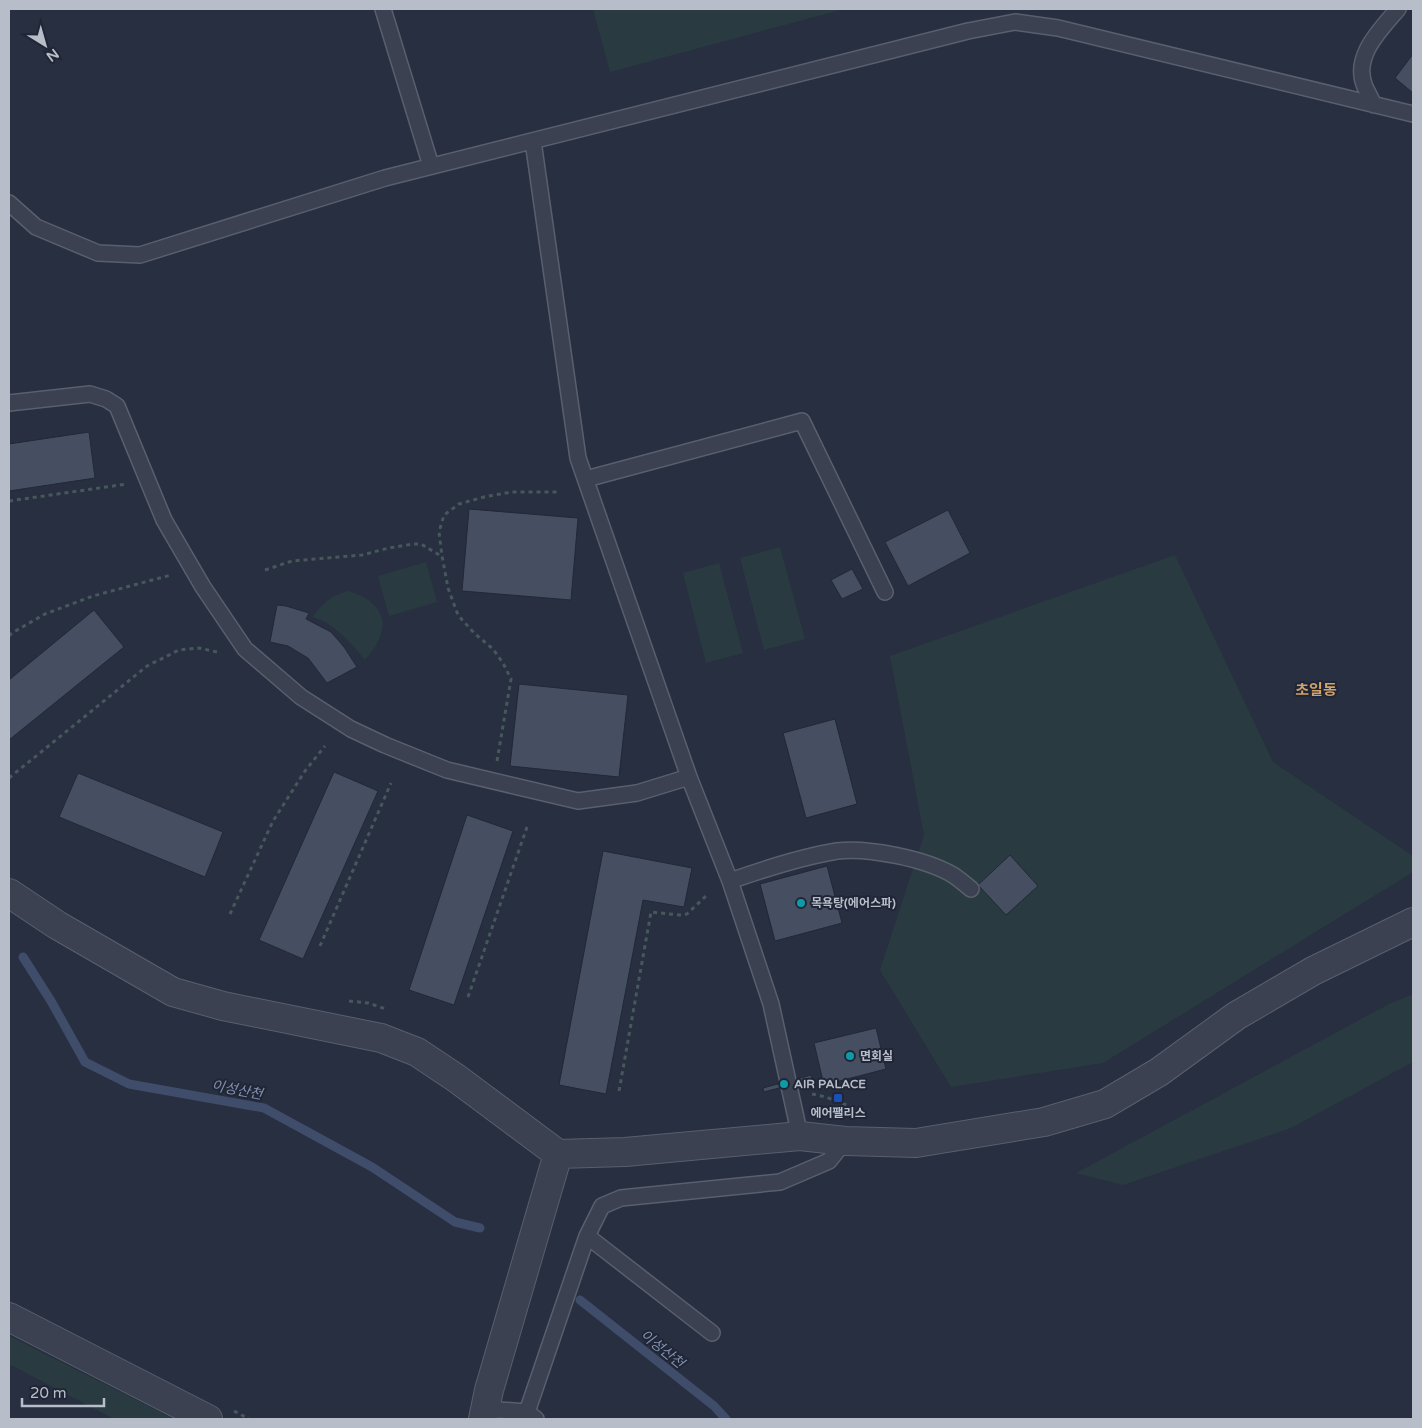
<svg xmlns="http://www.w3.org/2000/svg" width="1422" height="1428" font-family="'Varela Round','Noto Sans KR',sans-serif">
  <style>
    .green { fill: #293b41 }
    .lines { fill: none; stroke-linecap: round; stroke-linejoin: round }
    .stream { stroke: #3f4d6a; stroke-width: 9 }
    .building { fill: #464f61; stroke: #222837 }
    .lane-casing { stroke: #595f6d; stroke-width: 18 }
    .street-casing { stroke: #595f6d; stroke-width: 30 }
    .path { stroke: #47585d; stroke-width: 3; stroke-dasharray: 4 4; stroke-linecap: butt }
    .lane { stroke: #3b4150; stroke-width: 15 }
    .street { stroke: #3b4150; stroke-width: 28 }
    .culture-dot { fill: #0f9aa8; stroke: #202635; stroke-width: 2 }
    .transit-dot { fill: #1a4fb4; stroke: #202635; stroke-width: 2 }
    .labels { text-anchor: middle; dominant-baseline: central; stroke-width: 4; stroke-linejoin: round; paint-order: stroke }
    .poi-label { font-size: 12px; font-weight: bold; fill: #b8bdca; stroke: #202635; text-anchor: start }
    .water-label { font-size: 14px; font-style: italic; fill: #8190b0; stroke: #202635 }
    .quarter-label { font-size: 15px; font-weight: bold; fill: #d1a26c; stroke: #202635 }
  </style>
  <rect width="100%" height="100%" fill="#272f40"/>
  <path class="green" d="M593,9H844L610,72Z
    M780,547L805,639L764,650L740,558Z
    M1175,555L1273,762L1413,856V872L1103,1063L951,1087L880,970L924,835L890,656Z
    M426,562L437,602L389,616L378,576Z
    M719,563L743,653L706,663L683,573Z
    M347,591C364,594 387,609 382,630C380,641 372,652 365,660C351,643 334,623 313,617C322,603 331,596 347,591Z
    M1413,994V1062L1291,1128L1123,1185L1076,1173L1389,1004Z
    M9,1336L174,1419H114L9,1364Z"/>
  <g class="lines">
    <path class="stream" d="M23,957L51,1001L85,1062L129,1084L264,1108L372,1167L455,1222L480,1228
      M580,1300L714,1406L726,1419"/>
  </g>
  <path class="building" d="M1413,54V93L1395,78Z
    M89,432L95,478L9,491V444Z
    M469,509L578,518L571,600L462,591Z
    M948,510L970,553L908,586L885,542Z
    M852,569L863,589L842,599L831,580Z
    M277,605L286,606L309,613L306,619L331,632L344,647L357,667L327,683L308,658L288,646L270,642Z
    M94,610L124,647L9,740V680Z
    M519,684L628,695L619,777L510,766Z
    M835,719L857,804L806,818L783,733Z
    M334,772L378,791L303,959L259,940Z
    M78,773L223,832L205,877L59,817Z
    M467,815L513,831L454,1005L409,990Z
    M603,851L692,868L684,907L643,900L606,1094L559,1085Z
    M1010,855L1038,886L1006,915L978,885Z
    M827,866L842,923L775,941L760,884Z
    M876,1028L886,1069L824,1085L814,1043Z
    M811,1075L812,1079L764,1092L763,1088Z"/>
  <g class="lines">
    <defs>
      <path id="lane" d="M383,9L431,166
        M1374,105C1371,99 1368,93 1365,87C1352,57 1380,30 1398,9
        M533,141L578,458L689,777
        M9,203L36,227L98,253L140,255L385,178L968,31L1015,22L1058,28L1413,114
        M9,403L90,394L106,399L117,406L164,520L203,587L245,649L301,697L351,729L385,745L447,770L578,801L637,793L689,777L730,881L771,1004L800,1136
        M586,479L802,421L885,592
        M730,881C764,869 801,857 837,851C868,847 926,859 953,875C959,879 965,884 971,889
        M587,1236L712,1333
        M485,1409L527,1412L536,1419
        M527,1412L587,1236L602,1206L621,1198L780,1182L829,1161L845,1141"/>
      <path id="street" d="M9,893L57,925L173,992L223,1006L381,1038L417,1052L456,1078L558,1154L625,1152L800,1136L845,1141L916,1143L1044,1122L1105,1104L1159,1072L1236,1016L1313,971L1413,922
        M9,1317L208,1419
        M483,1419L489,1390L558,1154"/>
    </defs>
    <use href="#lane" class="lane-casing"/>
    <use href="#street" class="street-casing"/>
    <path class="path" d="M9,501L127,484
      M265,570L292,561L362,555L389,548L413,544H421L441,556
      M9,636L12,633L45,614L93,596L171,575
      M497,761L511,679L503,663L493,649L474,633L458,615L448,588L442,556L439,532L444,515L459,504L484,497L511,492H559
      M9,778L147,666L179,650L199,648L217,652
      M230,914L273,821L305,771L325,746
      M320,946L391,783
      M468,997L527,827
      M349,1001L368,1003L386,1009
      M619,1091L651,912L679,915L687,914L706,896
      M812,1094L826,1097L865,1112
      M234,1411L249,1419"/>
    <use href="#lane" class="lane"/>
    <use href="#street" class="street"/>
  </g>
  <g class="culture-dot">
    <circle cx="801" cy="903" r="5"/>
    <circle cx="850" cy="1056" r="5"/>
    <circle cx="784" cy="1084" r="5"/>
  </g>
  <rect class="transit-dot" x="833" y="1093" width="10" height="10" rx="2.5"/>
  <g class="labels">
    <g class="poi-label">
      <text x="811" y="903">목욕탕(에어스파)</text>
      <text x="860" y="1056">면회실</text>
      <text x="794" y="1084">AIR PALACE</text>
      <text x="838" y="1113" text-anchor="middle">에어팰리스</text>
    </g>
    <g class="water-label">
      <text transform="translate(237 1090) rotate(11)">이성산천</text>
      <text transform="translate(662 1349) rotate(39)">이성산천</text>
    </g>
    <g class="quarter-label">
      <text x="1316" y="690">초일동</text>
    </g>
  </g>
  <rect width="1422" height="1428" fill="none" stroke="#b8bdca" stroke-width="20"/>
  <g transform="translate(45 45) rotate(143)" stroke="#202635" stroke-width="4" paint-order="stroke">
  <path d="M0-4L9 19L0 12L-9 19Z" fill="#b8bdca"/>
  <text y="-8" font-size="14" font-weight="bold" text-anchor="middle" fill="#b8bdca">N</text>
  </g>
  <path d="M22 1398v8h82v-8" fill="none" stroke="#b8bdca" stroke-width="2.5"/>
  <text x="30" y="1398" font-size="15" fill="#b8bdca" stroke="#202635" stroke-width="4" paint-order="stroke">20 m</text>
</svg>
